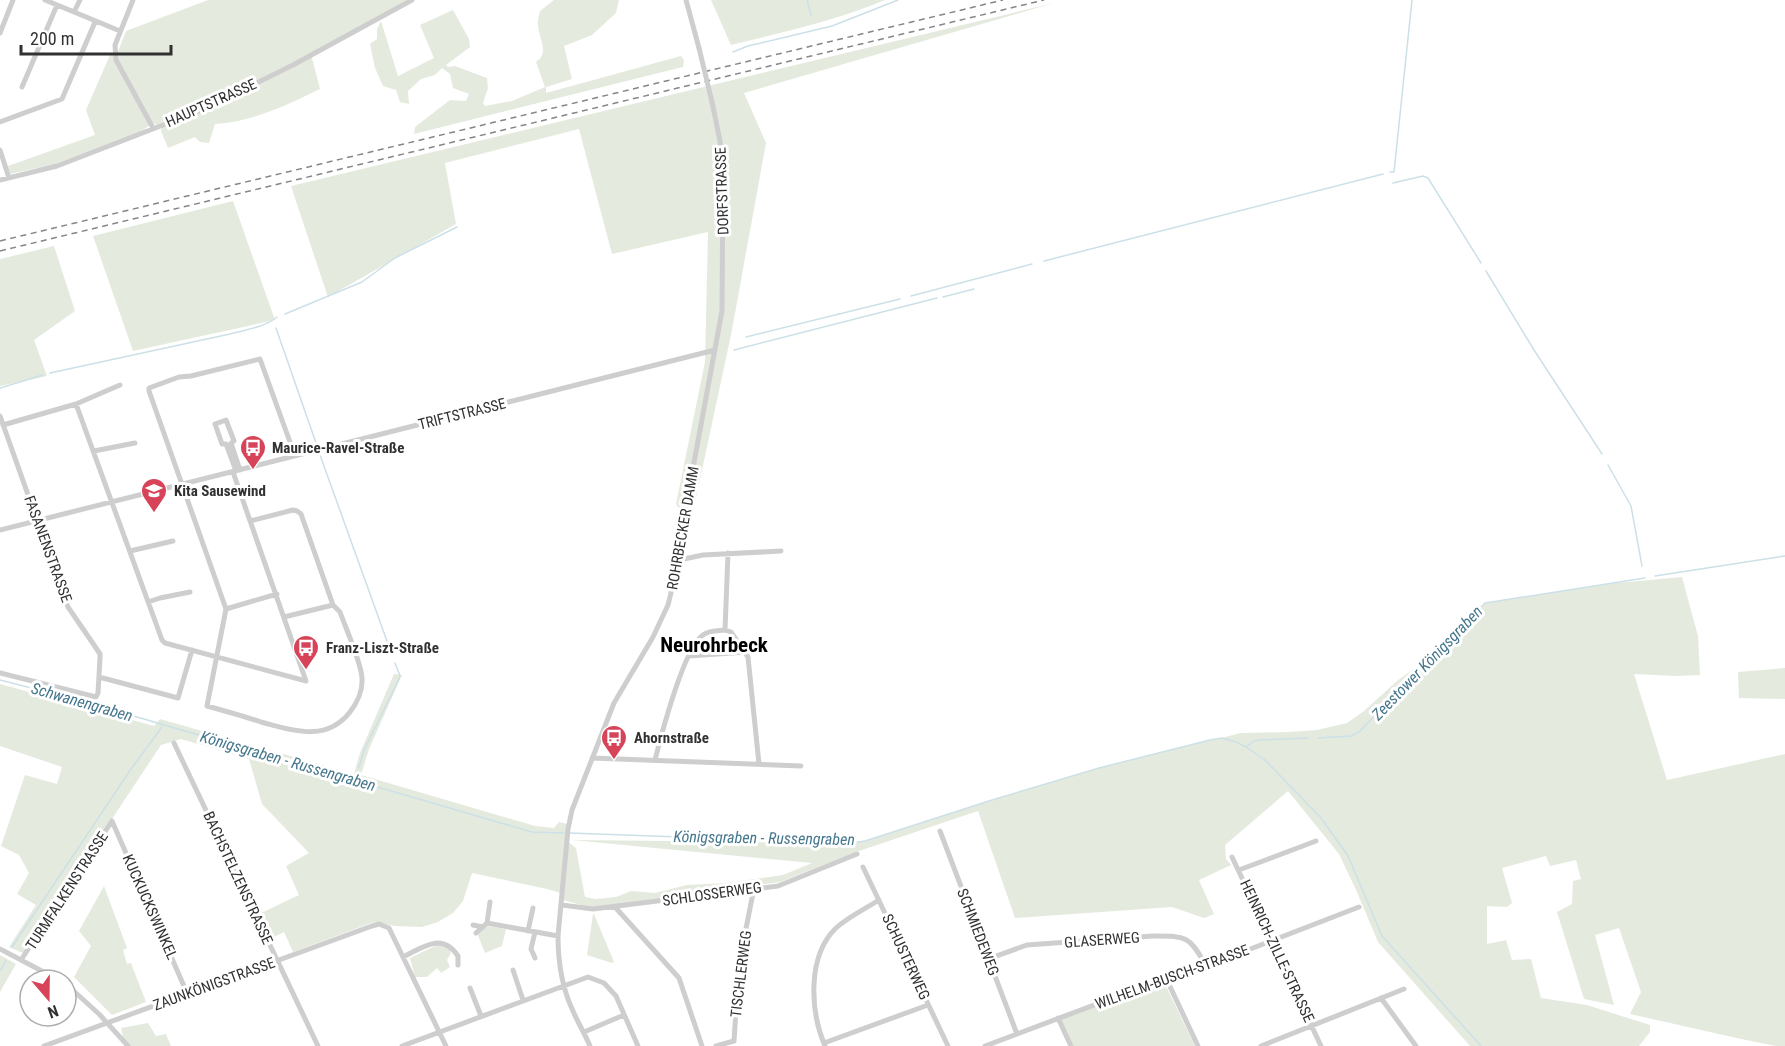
<svg xmlns="http://www.w3.org/2000/svg" width="1785" height="1046" font-family="'Roboto Condensed',sans-serif">
  <style>
    .green { fill: #e5eade }
    .lines { fill: none; stroke-linecap: round; stroke-linejoin: round }
    .stream { stroke: #cce0e8; stroke-width: 1.5 }
    .minor { stroke: #cecece; stroke-width: 5 }
    .rail { stroke: #868686; stroke-width: 1.5; stroke-dasharray: 6 4.5; stroke-linecap: butt }
    .minor-bridge { stroke: #cecece; stroke-width: 5 }
    .labels { text-anchor: middle; dominant-baseline: central; stroke-width: 6; stroke-linejoin: round; paint-order: stroke }
    .street-label { font-size: 15px; fill: #313131; stroke: #fff }
    .poi-label { font-size: 15px; font-weight: bold; fill: #313131; stroke: #fff; text-anchor: start }
    .water-label { font-size: 16px; font-style: italic; fill: #45778d; stroke: #fff }
    .district-label { font-size: 21px; font-weight: bold; fill: #000; stroke: #fff }
  </style>
  <rect width="100%" height="100%" fill="#fff"/>
  <path class="green" d="M208,0H407L311,54L320,89C287,105 252,122 215,124L209,143L200,142L195,137L168,148L161,131L163,123L157,125L153,123L140,132L55,164L10,174L8,166L95,135L86,110L110,55L117,54L126,31Z
    M554,0H619L616,13L592,35L564,46L572,79L546,87V93L681,56L684,60L683,67L414,134L415,127L450,100L466,101L469,94L453,88L450,74L442,68L435,75L421,79L408,91L409,104L400,102L396,90L383,86L375,68L370,44L377,39V29L381,21L398,76L434,58L420,25L453,10L469,39L470,47L446,65L448,67L455,66L487,78L488,88L483,103L485,106L512,101L545,87L536,62C550,53 539,39 538,26C537,21 539,15 540,11Z
    M711,0H885C835,21 783,32 731,45Z
    M1054,3L744,93L766,143L731,335L690,526L676,504L705,362L708,232L612,254L579,129L445,163L456,224L328,297L291,186Z
    M233,201L275,320L133,351L93,236Z
    M54,246L75,311L34,340L47,376L0,386V259Z
    M1682,577L1698,636L1700,675L1677,676L1634,674L1667,780L1785,754V1046H1776L1741,1039L1630,1014L1641,992L1619,928L1595,935L1614,1005L1584,999L1557,912L1572,904L1573,881L1581,879L1576,860L1550,866L1546,856L1502,868L1512,903L1507,907L1487,906V944L1506,940L1512,960L1531,959L1541,998L1587,1005L1650,1025V1032L1639,1046H1470L1378,942L1357,892L1339,854L1288,791L1225,845L1226,859L1231,865L1199,880L1214,914L1204,918L1172,907L1015,918L978,811L856,852L780,882L592,908L563,900L561,893L547,889L472,873L463,901L453,913L438,922L422,927L395,926L374,922L293,952L284,932L272,938L259,914L299,895L286,866L309,853L262,804L249,759L181,739L161,745L23,953L9,947L36,905L17,894L29,873L19,855L1,846L25,775L57,784L62,767L0,746V684L154,726L160,719L354,774L360,753L394,674L402,675L369,749L361,775L535,826L554,828L559,822L567,824L566,840L576,848L585,897L596,899L616,897L631,891L655,893L687,885L726,883L783,875L812,863L572,840L851,843L865,841L992,800L1099,768L1193,744L1222,738L1240,733L1288,732L1317,730L1347,723L1364,711L1397,681L1447,644L1485,603L1607,584Z
    M1785,668V699L1739,698L1738,672Z
    M104,886L127,948L123,950L127,964L131,963L146,1002L112,1015L74,977L91,946L79,931Z
    M593,914H594L614,962L612,963L587,955Z
    M487,926L506,929L502,946L485,953L477,933Z
    M437,945L449,946L451,953L447,960L450,967L441,973L437,968L427,977H415L410,958Z
    M0,955L16,964L0,992Z
    M1163,980L1195,1046H1073L1060,1018Z
    M148,1023L156,1036L166,1034L171,1046H125L121,1028Z"/>
  <g class="lines">
    <path class="stream" d="M807,0L811,15
      M733,52L748,46L832,26L898,0
      M1390,172H1394L1412,0
      M1393,183L1423,176L1428,178L1481,263
      M1044,261L1383,174
      M1486,271L1534,350L1602,454
      M911,296L1032,264
      M943,297L974,289
      M285,314L362,282L395,258L457,227
      M276,328L316,443
      M746,337L900,299
      M734,350L937,298
      M50,373L230,334C245,330 265,327 277,317
      M0,388L43,375
      M320,455L392,655
      M1608,465L1631,506L1642,566
      M1655,576L1785,556
      M0,680L82,701L532,832L564,833
      M1318,738L1351,736L1359,732L1485,603L1645,578
      M1247,746L1254,741L1260,740L1308,738
      M359,767L365,748L399,679L400,676L395,663
      M569,833L851,843L865,841L992,800L1099,768L1210,740L1222,738L1236,742L1246,747L1265,760L1321,818L1348,856L1382,936L1481,1046
      M12,947L131,769L162,727
      M0,971L6,961"/>
    <path class="minor" d="M45,0L120,31
      M133,0L115,45L116,60L153,128
      M686,0L699,48
      M74,12L80,0
      M0,33L13,0
      M22,87L57,5
      M0,122L62,99L95,22
      M0,150L9,178
      M0,180L57,166L202,110L293,65L412,0
      M76,404L162,640L165,643L306,681L233,472
      M0,416L68,607L94,645L100,654V658L98,693L96,697L0,673
      M3,425L76,404L120,385
      M94,451L135,443
      M236,471L226,444H222L215,424L226,420L234,441L231,443L240,470
      M250,521L293,510L297,511L301,514L333,605L340,612C346,629 361,662 362,678C363,690 357,703 350,712C326,743 292,730 261,722C243,716 225,711 207,706L226,609L149,391V388L179,377L191,376L260,359L295,456
      M0,530L715,350
      M130,551L173,541
      M679,560L703,555L781,551
      M148,602L160,598L190,592
      M226,609L277,594
      M284,617L333,605
      M725,630L731,632L748,657L759,764
      M725,630L728,553
      M689,656L746,652
      M99,677L178,698L192,650
      M174,743L318,1046
      M592,758L801,766
      M655,760C661,736 684,647 703,635C709,630 718,631 725,630
      M112,821L187,993
      M940,831L1017,1034
      M1232,857L1321,1046
      M863,867L948,1046
      M1239,870L1316,841
      M490,902L487,923L558,936
      M562,905L593,909L778,886L857,854
      M615,907L679,978L702,1046
      M473,925L483,927
      M528,931L533,908
      M535,932L531,949L535,958
      M476,933L487,923
      M0,949L59,980
      M403,957C423,947 442,932 458,956V965
      M988,959L1027,945L1153,936C1185,936 1189,935 1205,964
      M21,960L112,821
      M513,970L523,1000
      M1166,978L1198,1046
      M66,984L99,1014L128,1046
      M470,988L481,1016
      M1381,998L1416,1046
      M1058,1018L1071,1046
      M584,1032L624,1015
      M824,1043L928,1005
      M44,1046L372,926L379,924L389,928L446,1046
      M402,1046L588,977L604,983L616,996L638,1046
      M590,1046C585,1034 578,1023 573,1011C562,988 558,961 558,936L568,829L572,810L614,703L653,637L668,605L679,560L681,533L722,311L723,170L720,141L712,102
      M716,1046L734,1041L739,964L754,888
      M825,1046C810,1011 807,956 836,928C848,917 865,909 879,900
      M985,1046L1166,978L1253,948L1359,907
      M1261,1046L1404,989"/>
    <path class="rail" d="M0,241L1003,0
      M0,251L1044,0"/>
    <path class="minor-bridge" d="M699,48L712,102"/>
  </g>
  <defs>
    <symbol id="bus-pin" viewBox="-11 -11 22 30"><path d="M0 17L-7.5 6A9.5 9.5 0 1 1 7.5 6Z" fill="#d7445a" stroke="#fff"/><path d="M-5-6H5V4H4V6H2V4H-2V6H-4V4H-5ZM-3.5-4V0h7V-4ZM-3.5 1.2v1.5H-2V1.2ZM2 1.2v1.5H3.5V1.2Z" fill="#fff"/></symbol>
    <symbol id="school-pin" viewBox="-11 -11 22 30"><path d="M0 17L-7.5 6A9.5 9.5 0 1 1 7.5 6Z" fill="#d7445a" stroke="#fff"/><path d="M0-5L7-2L0 1L-7-2ZM-4 1L0 2.5L4 1V4Q0 6-4 4Z" fill="#fff"/></symbol>
  </defs>
  <g fill-rule="evenodd">
    <use href="#bus-pin" x="238" y="433" width="30" height="40"/>
    <use href="#school-pin" x="139" y="476" width="30" height="40"/>
    <use href="#bus-pin" x="291" y="633" width="30" height="40"/>
    <use href="#bus-pin" x="599" y="723" width="30" height="40"/>
  </g>
  <g class="labels">
    <g class="street-label">
      <text transform="translate(211 103) rotate(-24)">HAUPTSTRASSE</text>
      <text transform="translate(722 191) rotate(-92)">DORFSTRASSE</text>
      <text transform="translate(462 414) rotate(-14)">TRIFTSTRASSE</text>
      <text transform="translate(683 528) rotate(-80)">ROHRBECKER DAMM</text>
      <text transform="translate(48 549) rotate(70)">FASANENSTRASSE</text>
      <text transform="translate(238 878) rotate(65)">BACHSTELZENSTRASSE</text>
      <text transform="translate(67 891) rotate(-57)">TURMFALKENSTRASSE</text>
      <text transform="translate(712 894) rotate(-8)">SCHLOSSERWEG</text>
      <text transform="translate(150 907) rotate(66)">KUCKUCKSWINKEL</text>
      <text transform="translate(978 932) rotate(69)">SCHMIEDEWEG</text>
      <text transform="translate(1102 940) rotate(-4)">GLASERWEG</text>
      <text transform="translate(1277 951) rotate(65)">HEINRICH-ZILLE-STRASSE</text>
      <text transform="translate(906 957) rotate(65)">SCHUSTERWEG</text>
      <text transform="translate(741 974) rotate(-83)">TISCHLERWEG</text>
      <text transform="translate(1172 977) rotate(-20)">WILHELM-BUSCH-STRASSE</text>
      <text transform="translate(214 984) rotate(-20)">ZAUNKÖNIGSTRASSE</text>
    </g>
    <g class="poi-label">
      <text x="272" y="448">Maurice-Ravel-Straße</text>
      <text x="174" y="491">Kita Sausewind</text>
      <text x="326" y="648">Franz-Liszt-Straße</text>
      <text x="634" y="738">Ahornstraße</text>
    </g>
    <g class="water-label">
      <text transform="translate(1427 663) rotate(-46)">Zeestower Königsgraben</text>
      <text transform="translate(82 702) rotate(16)">Schwanengraben</text>
      <text transform="translate(288 761) rotate(16)">Königsgraben - Russengraben</text>
      <text transform="translate(764 838) rotate(1)">Königsgraben - Russengraben</text>
    </g>
    <g class="district-label">
      <text x="714" y="645">Neurohrbeck</text>
    </g>
  </g>
  <g transform="translate(48 998) rotate(160)"><circle r="28" fill="#ffffff" stroke="#adadad" stroke-width="1.5"/>
  <path d="M0-4.5L10 22L0 15L-10 22Z" fill="#d7445a"/>
  <text y="-9" font-size="16" font-weight="bold" text-anchor="middle" fill="#313131">N</text>
  </g>
  <path d="M21 45v9h150v-9" fill="none" stroke="#313131" stroke-width="3"/>
  <text x="30" y="45" font-size="18" fill="#313131" stroke="#ffffff" stroke-width="4.5" paint-order="stroke">200 m</text>
</svg>
